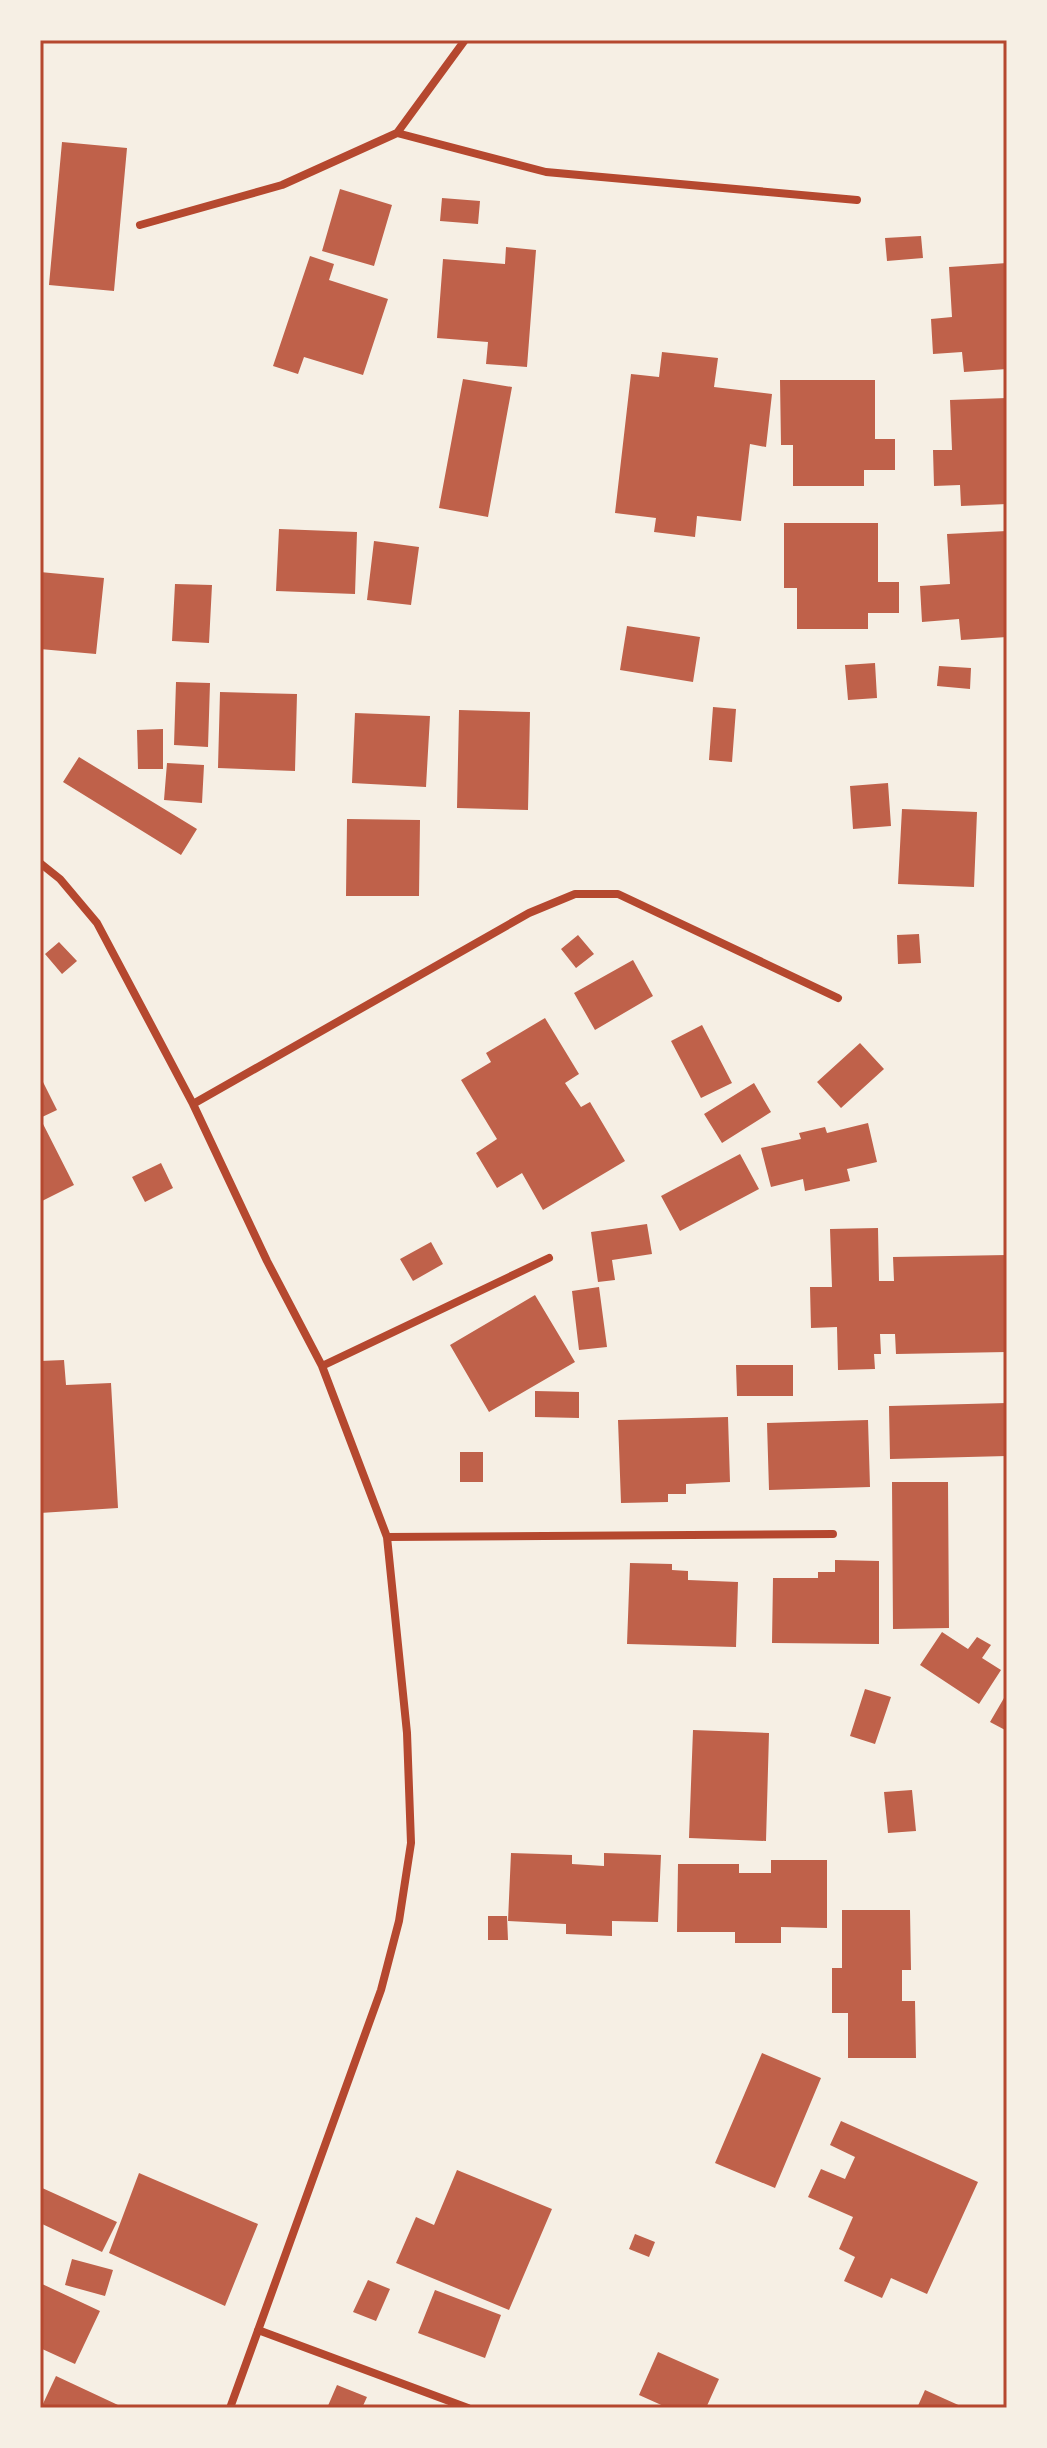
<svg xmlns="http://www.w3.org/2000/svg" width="1047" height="2448" font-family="Roboto,sans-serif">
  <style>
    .building { fill: #bf614a }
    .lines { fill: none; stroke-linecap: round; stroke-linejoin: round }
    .minor { stroke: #b5482f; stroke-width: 8 }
    .neatline { fill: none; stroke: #b5482f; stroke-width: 3 }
  </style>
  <rect width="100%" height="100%" fill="#f6efe4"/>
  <path class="building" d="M62,142L127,148L114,291L49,285Z
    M340,189L392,205L374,266L322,251Z
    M442,198L480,201L478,224L440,221Z
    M921,236L923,258L887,261L885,238Z
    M506,247L536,250L527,367L486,364L488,342L437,338L443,259L505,264Z
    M310,256L334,264L329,280L388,299L363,375L304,357L298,374L273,366Z
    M1007,263V369L964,372L962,352L933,354L931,319L952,317L949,267Z
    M662,352L718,358L714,387L772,394L766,447L750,444L741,521L697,516L695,537L654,532L656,518L615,513L631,374L659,377Z
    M463,379L512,387L488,517L439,508Z
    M780,380H875V439H895V470H864V486H793V445H781Z
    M1007,398V504L961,506L960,485L934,486L933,450H952L950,400Z
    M784,523H878V582H899V613H868V629H797V588H784Z
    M279,529L357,532L355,594L276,591Z
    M1007,531V637L961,640L959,619L922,622L920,586L950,584L947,534Z
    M374,541L419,547L411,605L367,600Z
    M40,572L104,578L96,654L40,649Z
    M175,584L212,585L209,643L172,641Z
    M627,626L700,637L693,682L620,670Z
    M875,663L877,698L848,700L845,665Z
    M939,666L971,668L970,689L937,686Z
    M176,682L210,683L208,747L174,745Z
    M220,692L297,694L295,771L218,768Z
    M713,707L736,709L732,762L709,760Z
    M459,710L530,712L528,810L457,808Z
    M355,713L430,716L426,787L352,783Z
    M163,729V769H138L137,730Z
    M79,757L197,829L181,855L63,782Z
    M167,763L204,765L202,803L164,800Z
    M888,783L891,826L853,829L850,786Z
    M902,809L977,812L974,887L898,884Z
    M347,819L420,820L419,896H346Z
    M919,934L921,963L898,964L897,935Z
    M578,935L594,954L576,968L561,949Z
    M59,942L77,961L62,974L45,954Z
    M633,960L653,996L595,1030L574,993Z
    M545,1018L579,1074L565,1083L581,1107L590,1102L625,1161L543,1210L522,1173L497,1188L476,1153L497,1139L461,1080L491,1062L486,1053Z
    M702,1025L732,1083L701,1098L671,1041Z
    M860,1043L884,1069L841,1108L817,1082Z
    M40,1076L57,1110L40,1118L74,1185L40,1202Z
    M754,1083L771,1112L722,1143L704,1114Z
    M868,1123L877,1162L847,1169L850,1181L805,1191L803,1179L771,1187L761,1148L801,1139L799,1133L825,1127L827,1133Z
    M740,1154L759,1189L680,1231L661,1196Z
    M161,1163L173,1188L145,1202L132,1177Z
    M647,1224L652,1254L612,1260L615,1280L598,1282L591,1232Z
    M878,1228L879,1281H894L893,1257L1007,1255V1352L896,1354L895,1334H880L881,1354H874L875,1369L838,1370L837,1327L811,1328L810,1287H832L830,1229Z
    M431,1242L443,1264L413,1281L400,1259Z
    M599,1287L607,1347L579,1350L572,1291Z
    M535,1295L575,1362L489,1412L450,1345Z
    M64,1360L66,1385L111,1383L118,1508L40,1513V1361Z
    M736,1365H793V1396H737Z
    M535,1391L579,1392V1418L535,1417Z
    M1007,1403V1456L890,1459L889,1406Z
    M728,1417L730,1482L686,1484V1494H668V1502L621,1503L618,1420Z
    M868,1420L870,1487L769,1490L767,1423Z
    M460,1452H483V1482H460Z
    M892,1482H948L949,1628L893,1629Z
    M835,1560L879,1561V1644L772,1643L773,1578H818V1572H835Z
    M630,1563L672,1564V1570L688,1571V1580L738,1582L736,1647L627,1644Z
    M942,1632L968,1649L977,1637L991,1645L982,1658L1001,1670L979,1704L920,1665Z
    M865,1689L891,1697L875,1744L850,1736Z
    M1004,1698L1007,1700V1731L990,1722Z
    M693,1730L769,1733L766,1841L689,1838Z
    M912,1790L916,1831L888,1833L884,1792Z
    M511,1853L572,1855V1864L604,1866V1853L661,1855L658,1922L612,1921V1936L566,1934V1924L508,1921Z
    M771,1860H827V1928L781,1927V1943H735V1932H677L678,1864H739V1873H771Z
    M842,1910H910L911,1970H902V2001H915L916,2058H848V2013H832V1968H842Z
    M488,1916H507L508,1940H488Z
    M762,2053L821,2078L775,2188L715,2163Z
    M841,2121L978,2182L927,2294L891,2278L882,2298L844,2281L855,2257L839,2249L853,2217L808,2197L821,2169L845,2179L855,2157L830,2145Z
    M457,2170L552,2209L509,2310L396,2263L416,2217L434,2225Z
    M139,2173L258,2224L225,2306L109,2253Z
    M40,2187L117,2222L102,2252L40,2223Z
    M635,2234L655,2242L649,2257L629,2249Z
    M72,2259L113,2270L105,2296L65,2285Z
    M368,2280L390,2289L376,2321L353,2312Z
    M40,2283L100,2311L75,2364L40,2348Z
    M435,2290L501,2315L485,2358L418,2333Z
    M658,2352L719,2379L706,2408H668L639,2395Z
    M56,2376L118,2405L116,2408H41Z
    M337,2385L367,2397L362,2408H327Z
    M925,2390L965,2408H917Z"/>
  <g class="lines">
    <path class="minor" d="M397,133L546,172L857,200
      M140,225L282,185L397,133L465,40
      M40,863L60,879L97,923L193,1104L267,1261L322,1366L387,1537L407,1733L411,1843L399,1921L381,1990L230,2408
      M193,1104L529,913L575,894H618L838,998
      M322,1366L549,1258
      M387,1537L833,1534
      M258,2330L468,2408"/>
  </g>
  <rect width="1047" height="2448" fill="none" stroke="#f6efe4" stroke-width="84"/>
  <rect x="42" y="42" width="963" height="2364" class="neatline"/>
</svg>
